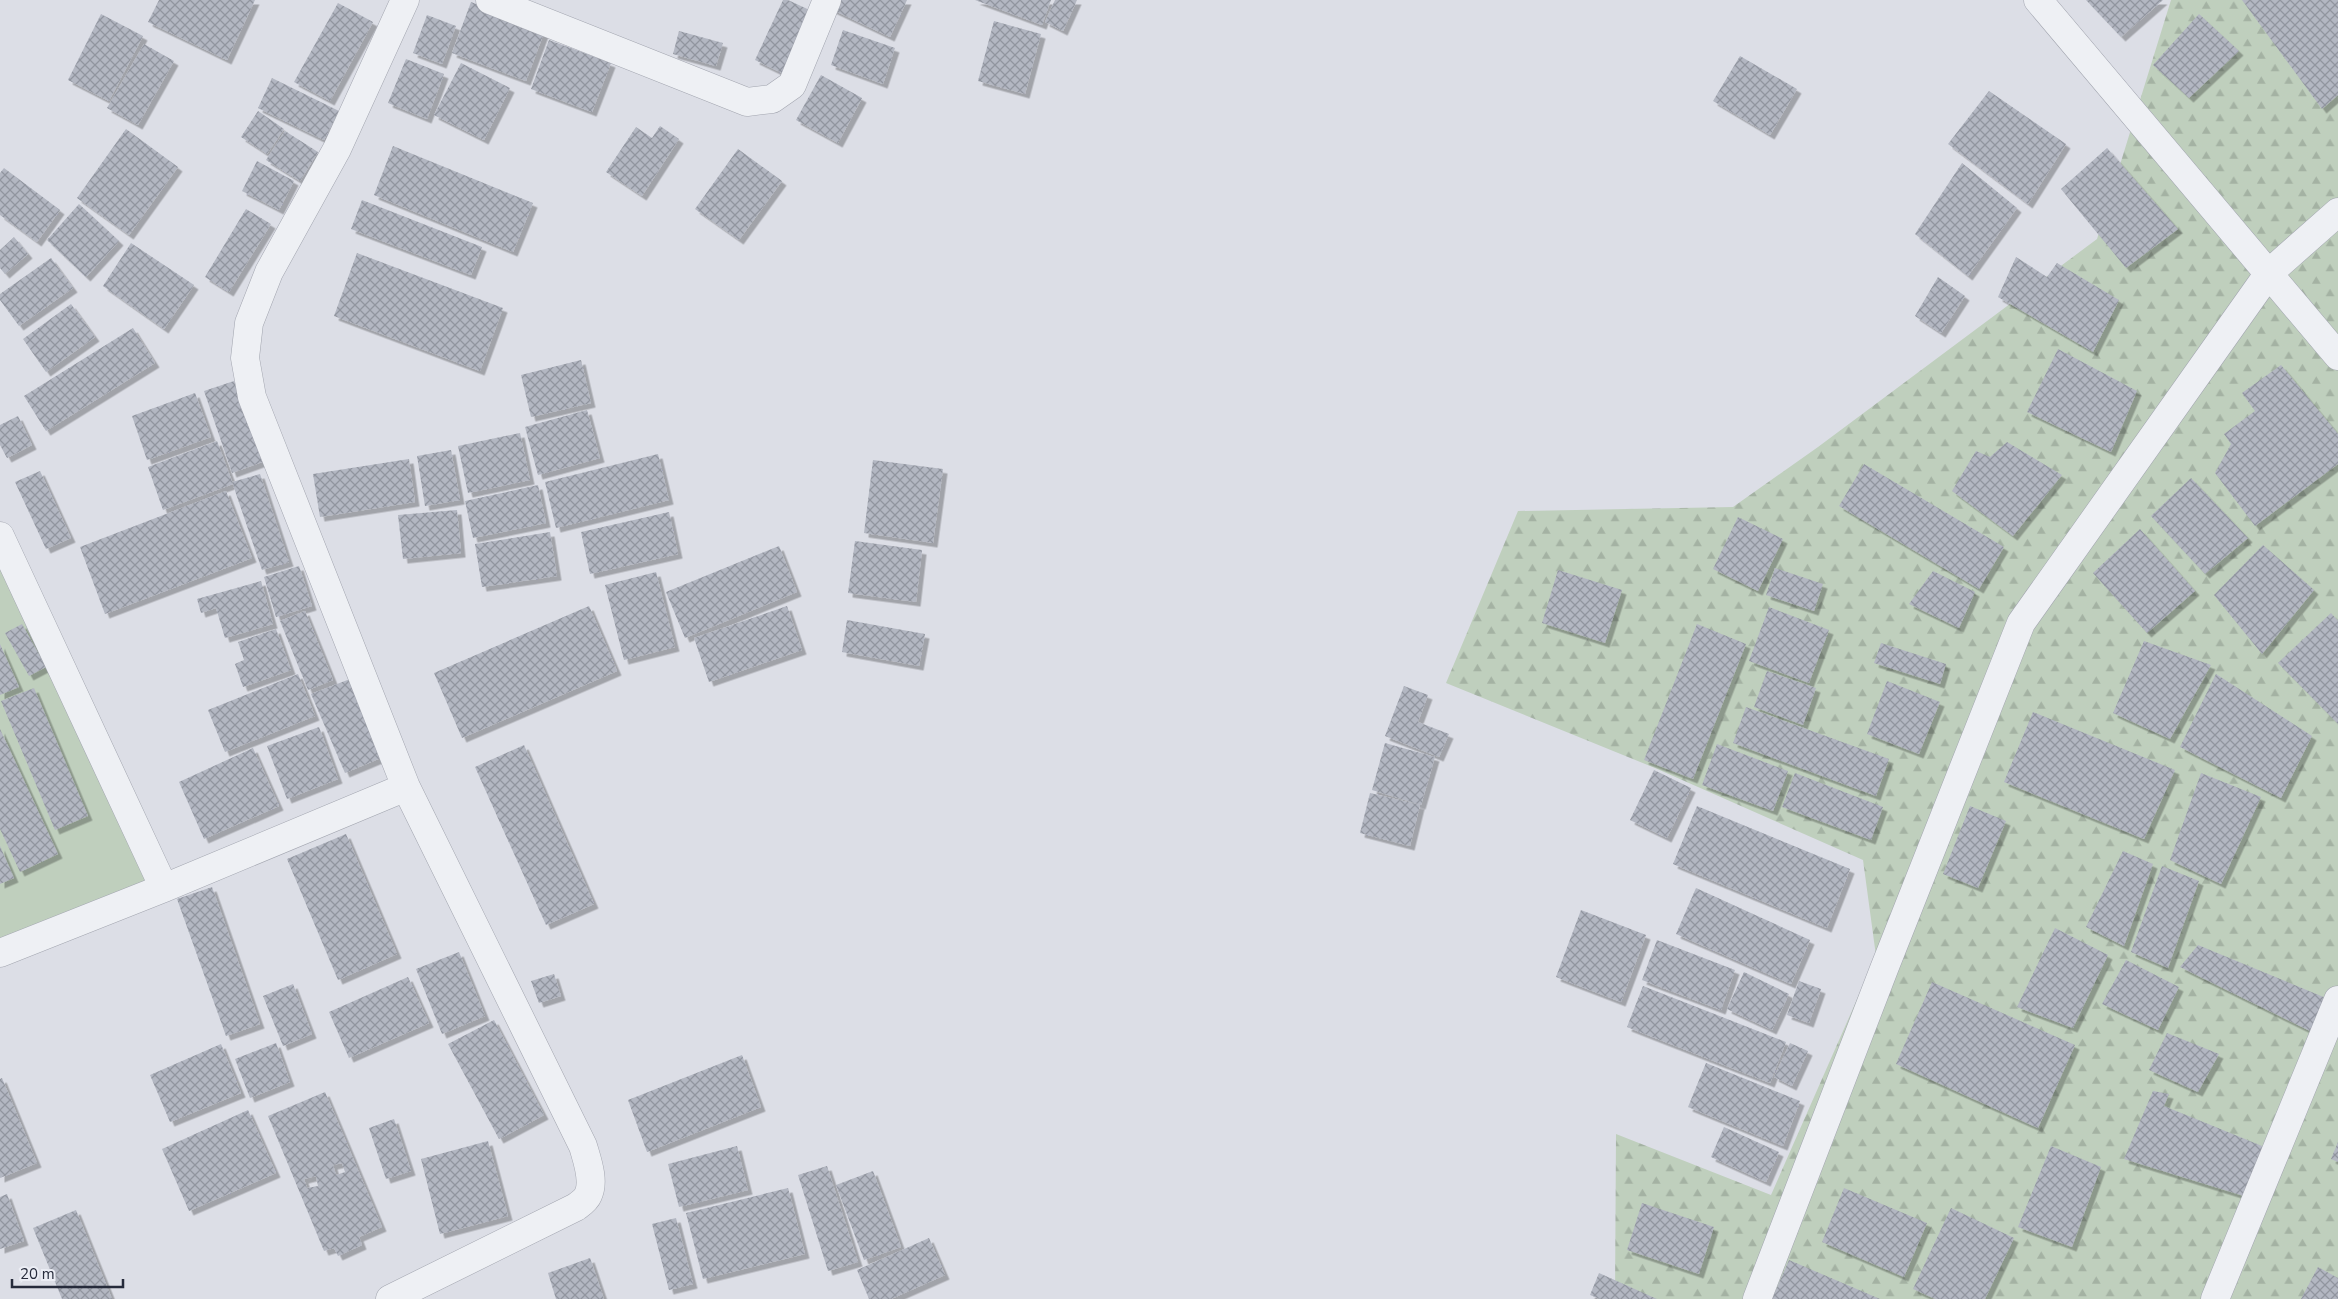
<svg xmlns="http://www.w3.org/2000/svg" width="2338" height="1299" font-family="'Nunito Sans',sans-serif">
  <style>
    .green { fill: #bfcfbd }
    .forest { fill: url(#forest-firs) }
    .building { fill: url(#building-cross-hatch); fill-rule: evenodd; filter: url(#shadow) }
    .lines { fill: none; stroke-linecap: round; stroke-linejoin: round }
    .minor-casing { stroke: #a2a5af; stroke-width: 29 }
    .minor { stroke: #eef0f4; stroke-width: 28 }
  </style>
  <defs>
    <pattern id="forest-firs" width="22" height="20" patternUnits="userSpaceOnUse" patternTransform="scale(1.25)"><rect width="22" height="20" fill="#bfcfbd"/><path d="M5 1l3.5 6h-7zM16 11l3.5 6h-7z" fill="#a4b2a3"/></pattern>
    <pattern id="building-cross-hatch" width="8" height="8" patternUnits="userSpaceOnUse" patternTransform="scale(1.25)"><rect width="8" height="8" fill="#b3b7c2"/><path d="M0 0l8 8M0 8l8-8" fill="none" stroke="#91959f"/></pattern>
    <filter id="shadow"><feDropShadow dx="4.5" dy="4.5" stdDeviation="0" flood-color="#0004"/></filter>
  </defs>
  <rect width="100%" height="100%" fill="#dcdee6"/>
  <path class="green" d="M0,543L173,883L0,951Z"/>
  <path class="forest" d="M2171,0H2338V1299H1615L1616,1134L1771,1195L1876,956L1863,860L1655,768L1446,683L1518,511L1733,507L1818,447L2097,239Z"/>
  <path class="building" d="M159,0H255L227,60L148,22Z
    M783,0H788L816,13L786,75L755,60Z
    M835,0H907L890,37L831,9Z
    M975,0H1051L1042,25Z
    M1055,0H1077L1063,31L1045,22Z
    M2086,0H2163L2121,37Z
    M2242,0H2338V95L2322,109Z
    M471,2L545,30L526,81L452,53Z
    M338,3L373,22L330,101L294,82Z
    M101,14L143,36L109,101L68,80Z
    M2199,14L2239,51L2189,98L2153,65Z
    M427,15L456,26L442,64L413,53Z
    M994,21L1041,34L1025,94L978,81Z
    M843,30L895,48L883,84L831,65Z
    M679,31L723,43L716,66L673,54Z
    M549,40L611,63L592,112L531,89Z
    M144,44L174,61L138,125L107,108Z
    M1740,56L1797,89L1770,135L1713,101Z
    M406,59L444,74L427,119L388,103Z
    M461,63L510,88L484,140L434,115Z
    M821,75L862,98L838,143L796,120Z
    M272,78L339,111L324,140L258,108Z
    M1989,91L2066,144L2028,204L1948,144Z
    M258,111L284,129L267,154L241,137Z
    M660,126L679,139L642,196L606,172L636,127L652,138Z
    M126,129L178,167L129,235L77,198Z
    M285,131L318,152L300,181L266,160Z
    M393,146L533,203L513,252L374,195Z
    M2107,148L2178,229L2126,268L2061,189Z
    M738,149L782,181L739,240L695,209Z
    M257,161L294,181L279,210L242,191Z
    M1962,163L2017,208L1968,276L1915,234Z
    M4,168L60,210L37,242L0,215V173Z
    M362,200L482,247L471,275L351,229Z
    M79,204L119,241L86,277L47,240Z
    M246,209L271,224L229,292L205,277Z
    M14,237L28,254L5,274L0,268V250Z
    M131,243L194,285L164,329L103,286Z
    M357,253L503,308L480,371L334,316Z
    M2016,257L2047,277L2057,263L2119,300L2093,352L1998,297Z
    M51,258L73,288L19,326L0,300V294Z
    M1938,277L1965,296L1941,333L1915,316Z
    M71,304L95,337L46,372L23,339Z
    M133,328L155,363L46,431L24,396Z
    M2058,349L2137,391L2111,452L2027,412Z
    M581,360L591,403L531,417L521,375Z
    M2281,365L2338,434V464L2255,526L2215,473L2231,444L2224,434L2255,411L2242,393Z
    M234,381L262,462L232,473L204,391Z
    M195,393L211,437L147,460L132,416Z
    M587,410L600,458L538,475L525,427Z
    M18,416L32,445L7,458L0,445V425Z
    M520,433L530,480L468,493L458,446Z
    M217,441L233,484L163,510L148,467Z
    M2007,442L2062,475L2013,536L1952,491L1976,451L1990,457Z
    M451,450L460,500L425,506L417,456Z
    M658,454L669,500L556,528L545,482Z
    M409,459L415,502L320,517L313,474Z
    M873,460L943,469L933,543L864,533Z
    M1864,464L2004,547L1979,589L1839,506Z
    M40,471L71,538L46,549L15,482Z
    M260,474L289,562L262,570L232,482Z
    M2191,478L2248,538L2205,574L2151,516Z
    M538,485L546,523L473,538L465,501Z
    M226,491L252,558L105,614L80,547Z
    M457,510L461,553L403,559L398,515Z
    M669,512L678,554L590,574L581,532Z
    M1738,517L1783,539L1758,591L1713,569Z
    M2140,529L2195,591L2147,633L2093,573Z
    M550,532L557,576L482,587L475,544Z
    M855,541L922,550L916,602L848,593Z
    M2263,545L2314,590L2262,654L2214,595Z
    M779,546L797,592L685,638L666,592Z
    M299,566L312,606L276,617L264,577Z
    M1775,568L1823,584L1814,611L1766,595Z
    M1558,570L1622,590L1605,643L1542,623Z
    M1933,571L1975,592L1959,628L1909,604Z
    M656,572L675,647L624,660L605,585Z
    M261,581L273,624L225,638L216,608L201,613L197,599Z
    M589,606L617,671L462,738L434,673Z
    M787,606L802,650L709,682L694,638Z
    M1769,607L1829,630L1809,683L1749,661Z
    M305,611L333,680L308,690L280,621Z
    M2331,613L2338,621V724L2278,663Z
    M847,620L925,634L919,666L842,652Z
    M22,624L46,667L29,676L5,633Z
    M1697,624L1746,644L1693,779L1644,760Z
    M276,629L291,670L243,687L235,664L244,660L238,642Z
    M2144,641L2211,665L2170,739L2113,713Z
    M1881,643L1946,664L1940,684L1874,663Z
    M0,644L19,687L0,695Z
    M1767,671L1816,688L1803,725L1754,707Z
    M298,674L315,716L225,752L208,710Z
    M2216,674L2312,736L2281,798L2180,747Z
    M350,679L383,757L345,773L311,694Z
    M1887,681L1940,702L1919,754L1867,734Z
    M1404,686L1428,695L1418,722L1449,734L1439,757L1385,736Z
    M34,688L88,816L55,830L1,701Z
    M1746,707L1889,759L1876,796L1733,743Z
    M2033,712L2175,770L2144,839L2004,782Z
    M319,727L338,779L287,799L267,746Z
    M0,729L58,854L20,872L0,829Z
    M1385,743L1435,757L1421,805L1372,790Z
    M1717,744L1788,771L1773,811L1702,785Z
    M524,745L594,904L546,925L475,767Z
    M253,748L279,806L204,839L179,782Z
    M1654,770L1691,788L1667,838L1630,820Z
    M1795,773L1883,807L1871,840L1782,807Z
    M2201,773L2261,797L2221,884L2170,860Z
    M1370,793L1420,805L1410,846L1360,833Z
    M1697,806L1850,869L1827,928L1673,864Z
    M1970,806L2006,821L1978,888L1943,874Z
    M346,834L397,954L338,980L287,859Z
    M0,846L14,878L0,884Z
    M2123,851L2153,864L2124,946L2086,927Z
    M2162,866L2199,881L2168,968L2131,952Z
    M212,887L260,1024L226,1036L177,899Z
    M1696,888L1810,940L1791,984L1676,934Z
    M1581,910L1646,935L1621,1002L1556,977Z
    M2055,928L2108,955L2073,1028L2017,1007Z
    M1657,940L1735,970L1721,1010L1642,980Z
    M2198,945L2326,998L2310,1031L2180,967Z
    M459,952L485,1016L442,1034L416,969Z
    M2126,960L2179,987L2158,1030L2102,1004Z
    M1744,972L1789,994L1772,1030L1727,1009Z
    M554,974L561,996L539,1003L531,981Z
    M408,977L429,1023L349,1058L329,1012Z
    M1799,981L1821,989L1809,1023L1787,1015Z
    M1932,982L2075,1045L2038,1128L1896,1064Z
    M293,984L312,1034L283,1046L263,996Z
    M1643,986L1786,1042L1770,1083L1627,1027Z
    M494,1020L544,1115L499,1139L448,1044Z
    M2167,1033L2219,1054L2198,1092L2149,1070Z
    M276,1043L290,1082L250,1098L235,1059Z
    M1790,1043L1808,1051L1792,1086L1774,1077Z
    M221,1044L241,1093L170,1122L150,1075Z
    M742,1055L761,1107L647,1152L628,1100Z
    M1706,1063L1800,1101L1783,1146L1688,1107Z
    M2,1078L37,1163L0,1178V1079Z
    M2153,1091L2169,1094L2164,1106L2267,1148L2247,1197L2124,1159Z
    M325,1092L382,1227L359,1237L362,1245L338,1256L334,1248L324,1251L268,1116ZM342,1163L345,1172L336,1175L333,1165ZM316,1176L318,1186L307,1188L304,1179Z
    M248,1110L276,1173L189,1211L162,1149Z
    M394,1119L411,1171L386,1179L369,1128Z
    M1724,1127L1779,1152L1766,1182L1711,1157Z
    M488,1141L508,1216L440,1234L421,1159Z
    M2338,1142V1162L2331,1159Z
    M737,1146L748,1190L679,1207L668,1164Z
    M2051,1146L2101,1167L2072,1247L2018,1227Z
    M827,1166L858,1262L828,1271L798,1175Z
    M873,1171L901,1247L864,1260L836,1185Z
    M788,1188L805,1254L703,1279L686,1213Z
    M1844,1188L1927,1223L1904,1277L1822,1242Z
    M7,1194L24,1241L0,1249V1197Z
    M1642,1203L1714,1227L1699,1274L1627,1250Z
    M1951,1208L2014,1238L1985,1299H1935L1913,1289Z
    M76,1210L112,1299H62L33,1228Z
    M676,1218L693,1284L669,1290L652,1224Z
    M929,1238L945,1275L891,1299H869L857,1270Z
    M590,1258L604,1299H556L548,1273Z
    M1789,1260L1880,1299H1772Z
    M2318,1267L2338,1278V1299H2301Z
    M1599,1273L1657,1299H1600L1590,1295Z"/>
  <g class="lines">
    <defs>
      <path id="minor" d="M490,0L747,102L772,99L792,85L827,0
        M2038,0L2338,356
        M0,536L164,888
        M0,953L164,888L406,787
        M390,1299L576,1207C580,1204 586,1200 588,1195C595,1181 587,1160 583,1146L406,787L252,397L245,358L249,323L269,272L337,149L405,0
        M1757,1299L1884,969L2021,623L2269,273L2338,212
        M2215,1299L2338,1000"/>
    </defs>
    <use href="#minor" class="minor-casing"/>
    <use href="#minor" class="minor"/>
  </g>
  <path d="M12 1279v8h111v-8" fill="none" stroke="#262b3b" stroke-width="2.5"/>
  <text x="20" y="1279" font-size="15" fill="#262b3b" stroke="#ebedf4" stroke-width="4" paint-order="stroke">20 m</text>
</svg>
